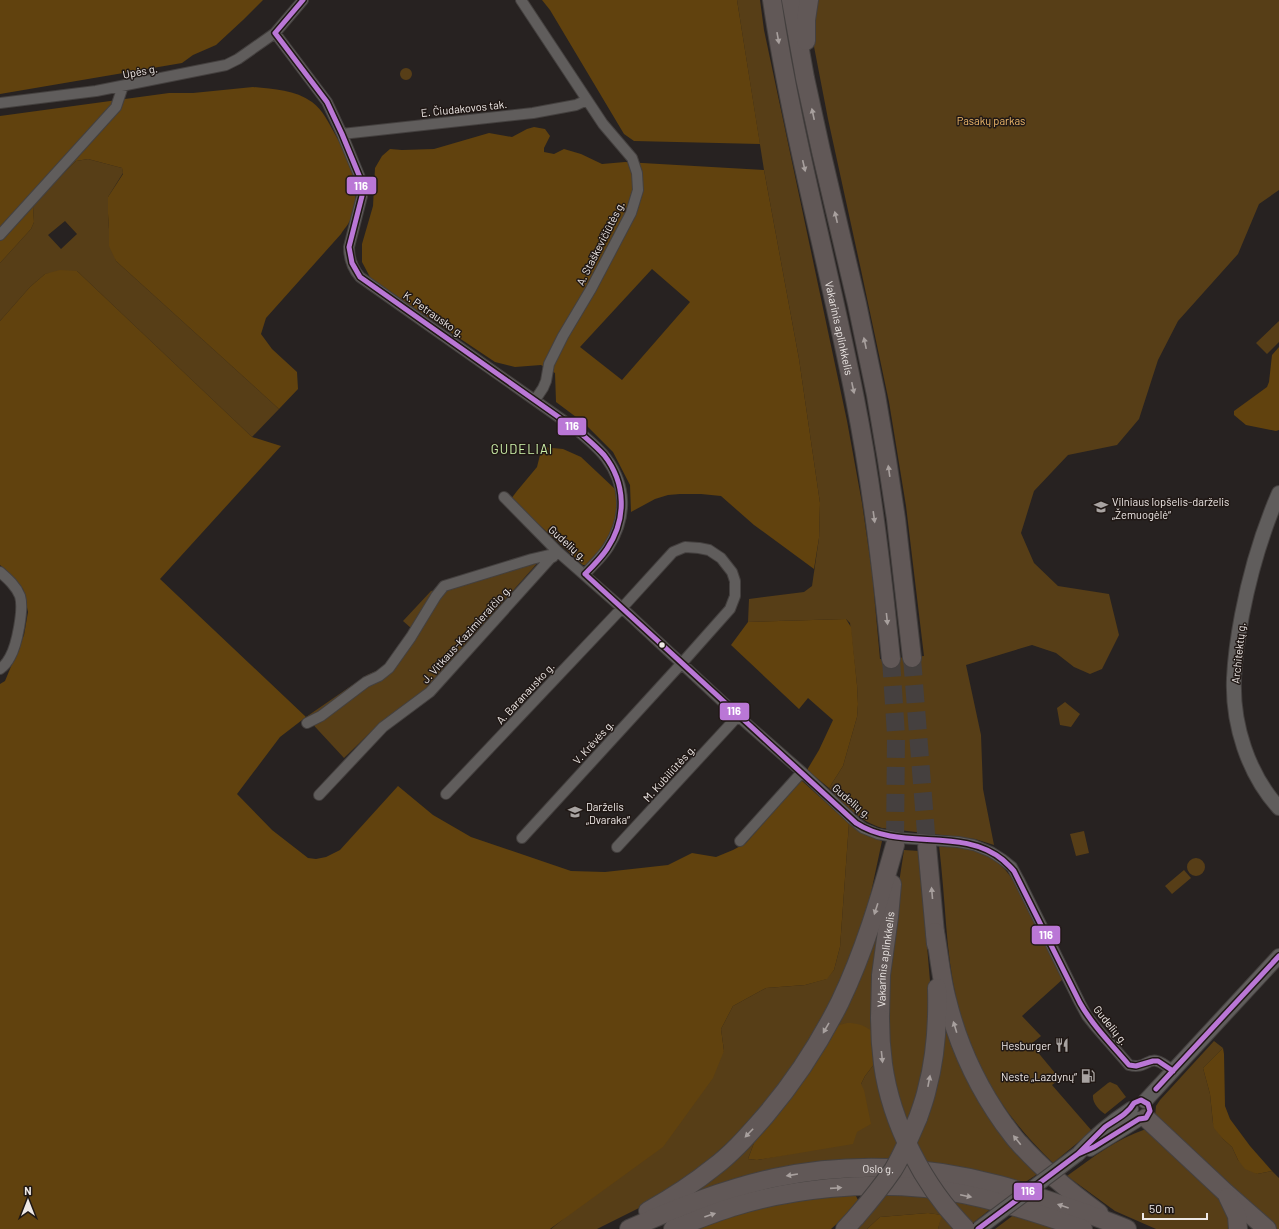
<svg xmlns="http://www.w3.org/2000/svg" width="1279" height="1229" font-family="Barlow,sans-serif">
  <style>
    .green { fill: #573e17; fill-rule: evenodd }
    .forest { fill: #61420e; fill-rule: evenodd }
    .lines { fill: none; stroke-linecap: round; stroke-linejoin: round }
    .highway-tunnel { stroke: #45403f; stroke-width: 18; stroke-dasharray: 18 9; stroke-linecap: butt }
    .street-casing { stroke: #44403f; stroke-width: 12 }
    .secondary-casing { stroke: #44403f; stroke-width: 16 }
    .highway-casing { stroke: #44403f; stroke-width: 20 }
    .street { stroke: #605d5c; stroke-width: 10 }
    .secondary { stroke: #605d5c; stroke-width: 14 }
    .highway { stroke: #615857; stroke-width: 18 }
    .secondary-bridge-casing { stroke: #44403f; stroke-width: 16; stroke-linecap: butt }
    .highway-bridge-casing { stroke: #44403f; stroke-width: 20; stroke-linecap: butt }
    .secondary-bridge { stroke: #605d5c; stroke-width: 14 }
    .highway-bridge { stroke: #615857; stroke-width: 18 }
    .bus-1-casing { stroke: #201815; stroke-width: 8 }
    .bus-1 { stroke: #ba77d6; stroke-width: 5 }
    .oneway { fill: #a8a09e }
    .bus-dot { fill: #eee8e6; stroke: #201815; stroke-width: 1.5 }
    .labels { text-anchor: middle; dominant-baseline: central; stroke-width: 3; stroke-linejoin: round; paint-order: stroke }
    .street-label { font-size: 11px; fill: #eee8e6; stroke: #201815 }
    .park-label { font-size: 11px; fill: #f1ba6c; stroke: #201815 }
    .poi-label { font-size: 11px; fill: #eee8e6; stroke: #201815; text-anchor: start }
    .quarter-label { font-size: 13px; letter-spacing: 1px; fill: #cdf2ab; stroke: #201815 }
    .line-badge { stroke: #201815; stroke-width: 1.5 }
    .badge-label { font-size: 11px; text-anchor: middle; font-weight: bold; fill: #fff }
  </style>
  <rect width="100%" height="100%" fill="#272221"/>
  <path class="green" d="M737,0H760L764,30L847,421L862,503L872,572L880,659L924,656L906,506L889,402L861,270L828,119L811,31L814,0H1279V190L1259,204L1238,254L1178,321L1158,360L1139,419L1117,445L1068,455L1034,491L1021,533L1034,563L1058,586L1109,594L1119,635L1102,669L1090,674L1074,667L1056,653L1032,645L966,665L981,735L983,789L994,845L975,839L882,828C858,820 846,806 829,788L843,766L857,717L858,704L857,685L850,623L846,619L748,622L749,599L804,592L812,586L819,538L820,503L799,359L764,170Z
    M400 74a6 6 0 1 1 12 0a6 6 0 1 1-12 0Z
    M88,159L122,168L123,173L108,197V214L109,229L116,261L279,409L252,437L77,271L45,274L30,287L0,321V263L31,229L34,222L33,207L36,201L76,161ZM65,221L77,234L61,249L48,235Z
    M1279,321V342L1267,354L1256,343Z
    M541,559L425,690L379,724L344,758L306,717L367,675L383,668L411,628L403,621L431,591L447,588Z
    M1065,702L1080,714L1071,727L1060,725L1057,708Z
    M849,823L864,834L882,841L869,902L849,963L828,1009L794,1065L772,1094L734,1137L685,1181L639,1208L597,1229H551L562,1220L724,1051L721,1029L733,1006L766,988L805,985L826,979L834,970L840,947Z
    M1084,831L1089,853L1076,856L1070,834Z
    M939,845C977,848 996,852 1017,886L1063,979L1022,1016L1041,1036L1031,1044L1060,1079L1052,1085L1092,1131L1053,1163C1004,1116 973,1067 957,1002C951,976 948,950 946,924C944,898 942,871 939,845Z
    M904,850L919,851L930,981L931,1002L922,1083L907,1125L899,1103L887,1041L890,942Z
    M1187 867a9 9 0 1 1 18 0a9 9 0 1 1-18 0Z
    M1184,870L1191,878L1172,894L1165,886Z
    M882,916L872,1031L836,1026Z
    M943,1010L1039,1173L1024,1183L997,1176L759,1173L738,1178L693,1194L757,1135L748,1159L757,1160L794,1153L861,1084L865,1076L875,1063L914,1143Z
    M1214,1041L1223,1048L1203,1068L1210,1094L1213,1123L1223,1139L1232,1147L1238,1160L1257,1174L1272,1171L1279,1178V1229H1272L1155,1116L1156,1106L1160,1100Z
    M1110,1082L1117,1085L1126,1097L1105,1114C1099,1110 1092,1103 1093,1095L1108,1083Z
    M1146,1129L1223,1199L1235,1229H1156L1115,1211L1067,1176C1092,1158 1116,1139 1146,1129Z
    M885,1194L930,1196L992,1208L965,1229H938L941,1215L928,1213L880,1217L867,1229H854Z
    M1015,1214L1060,1229H995Z"/>
  <path class="forest" d="M0,0H263L243,20L216,45L193,55L182,63L0,94Z
    M542,0H737L760,144L634,141L624,134L550,10Z
    M253,87C273,89 295,90 312,102C323,110 328,122 335,134C349,159 363,189 351,218C349,224 344,229 341,234L266,318L261,334L272,349L297,372L298,389L279,409L116,261L109,246V229L108,214V197L123,174L122,168L88,159L76,161L36,201L33,207L34,222L31,229L0,263V116L169,93H193Z
    M534,127L545,129L550,136L544,148V152L554,154L564,149L581,154L602,164L625,162L764,170L799,359L820,503L819,538L814,569L754,525L721,496L701,494H680L668,495L655,499L631,512L630,485L613,452L584,423L556,402L555,373L541,365L515,367L495,362L371,279L362,262V244L373,206L375,168L382,156L390,149L402,150L434,149L489,133L512,137L527,129ZM652,269L690,302L622,380L580,347Z
    M60,270L77,271L252,437L281,446L160,579L306,717L280,737L237,794L272,830L308,858L316,859L326,857L340,850L398,786L433,815L471,837L571,871L605,872L668,865L692,853L716,857L733,850L746,843L801,780L849,823L840,947L834,970L827,979L805,985L766,988L733,1006L721,1029L724,1051L713,1078L663,1147L550,1229H0V684L5,681L24,635L28,612L23,589L7,571L0,565V321L30,287L45,274Z
    M1279,347V430L1276,431L1246,425L1234,415V411L1267,387L1269,382L1272,355Z
    M542,447L563,449L581,457L615,489L617,504L615,525L607,541L588,565H583L511,499L517,491L537,467Z
    M846,619L851,627L857,685L858,704L857,717L843,766L829,788L807,770L819,750L833,720L808,698L799,709L731,645L748,622Z
    M847,1023C858,1023 863,1025 872,1031L875,1063L865,1076L861,1084L864,1090L871,1124L857,1132L853,1144L757,1160L748,1159L757,1135L836,1026Z
    M1223,1048L1224,1054L1225,1106L1230,1119L1250,1146L1272,1171L1257,1174L1245,1169L1238,1160L1232,1147L1223,1139L1214,1128L1213,1123L1210,1094L1203,1068Z
    M855,1194L858,1200L842,1219L831,1229H694L752,1210L790,1201Z
    M928,1213L942,1215L938,1229H867L880,1217Z"/>
  <g class="lines">
    <path class="highway-tunnel" d="M912,658L927,846
      M891,659L896,735L895,845"/>
    <defs>
      <path id="street" d="M521,0L603,124L632,158L637,173L638,190L631,213L591,289L563,336L549,364L546,381L543,388L535,400
        M275,33L327,102L342,134L361,180L362,196L349,247C349,259 352,268 360,277L577,430C587,439 598,447 606,458C627,486 627,517 609,546C603,556 593,565 585,574
        M0,103L96,91L226,65L238,59L275,33L303,0
        M342,134L533,113L576,105L587,100
        M0,235L116,107L123,86
        M504,497L557,551L622,608L738,716L802,772L852,819L863,828L878,834L900,838L958,842L974,845L991,852L1002,859L1012,867L1019,880L1080,1003L1087,1016L1095,1026L1129,1065C1151,1071 1146,1048 1173,1071
        M0,572C8,579 16,586 20,596C24,609 17,645 10,657C8,661 4,666 0,669
        M307,723L321,716L366,682L379,676L389,668L411,637L436,596L444,586L532,559L549,555L553,557
        M446,794L622,608L673,552L685,547L699,548L709,550L721,558L732,572L735,581V596L730,609L682,663L522,838
        M319,795L383,727L430,692L557,551
        M740,841L802,772
        M617,847L738,716"/>
      <path id="secondary" d="M1279,493C1262,532 1250,573 1242,615C1238,636 1235,657 1234,678C1232,724 1248,774 1279,808
        M1145,1101L1279,956
        M1090,1149L1139,1119
        M1078,1154C1094,1136 1111,1122 1131,1109"/>
      <g id="highway">
        <path id="s1" d="M772,0C792,134 829,266 855,399C872,485 882,572 891,659"/>
        <path d="M791,0L805,78L821,151L857,304L876,395L887,460L896,519L912,658"/>
        <path d="M806,41V20L809,0"/>
        <path d="M927,846L936,944"/>
        <path d="M935,932C939,954 941,978 947,1000C958,1045 977,1086 1004,1124C1009,1130 1013,1137 1019,1143C1042,1169 1070,1192 1099,1213"/>
        <path id="s2" d="M880,1018L881,975L889,917L892,884"/>
        <path d="M918,1118C921,1109 925,1099 927,1089C936,1056 938,1022 937,988"/>
        <path d="M1146,1118L1226,1193L1267,1229"/>
        <path d="M1228,1197L1237,1216L1238,1229"/>
        <path d="M648,1211C671,1198 693,1184 714,1167C733,1153 749,1134 765,1116C794,1082 820,1042 840,1002C864,952 880,898 895,845"/>
        <path id="s3" d="M629,1229C676,1208 724,1189 774,1178C848,1162 927,1165 999,1185C1022,1191 1045,1199 1068,1207C1088,1214 1108,1221 1127,1229"/>
        <path d="M673,1229C694,1221 715,1212 736,1206C795,1188 864,1182 925,1188C979,1194 1032,1211 1083,1229"/>
        <path d="M845,1229L856,1217"/>
      </g>
    </defs>
    <use href="#street" class="street-casing"/>
    <use href="#secondary" class="secondary-casing"/>
    <use href="#highway" class="highway-casing"/>
    <use href="#street" class="street"/>
    <use href="#secondary" class="secondary"/>
    <use href="#highway" class="highway"/>
    <defs>
      <path id="secondary-bridge" d="M978,1229L1078,1154"/>
      <path id="highway-bridge" d="M880,1018C880,1034 881,1049 883,1064C891,1123 924,1187 966,1229
        M856,1217C869,1202 882,1186 893,1170C903,1154 910,1136 918,1118"/>
    </defs>
    <use href="#secondary-bridge" class="secondary-bridge-casing"/>
    <use href="#highway-bridge" class="highway-bridge-casing"/>
    <use href="#secondary-bridge" class="secondary-bridge"/>
    <use href="#highway-bridge" class="highway-bridge"/>
    <defs>
      <path id="bus-1" d="M275,33L327,102L342,134L361,180L362,196L349,247L352,263L360,277L577,430C586,438 596,446 604,455C626,483 627,519 607,549C601,558 593,566 585,574
        M275,33L303,0
        M585,574L856,823C900,852 962,826 1003,860C1007,864 1011,867 1014,871L1080,1003C1093,1026 1112,1045 1129,1065L1136,1066L1153,1061H1158L1173,1071
        M1156,1089L1279,956
        M1141,1100L1148,1104L1150,1111L1146,1118L1139,1119L1094,1147L1078,1154C1087,1145 1096,1136 1105,1127C1115,1120 1128,1114 1134,1103Z
        M978,1229L1078,1154"/>
    </defs>
    <use href="#bus-1" class="bus-1-casing"/>
    <use href="#bus-1" class="bus-1"/>
  </g>
  <defs><path id="oneway-solid" d="M-6-.8H1V-3.2L6.5 0L1 3.2V.8H-6Z"/></defs>
  <g class="oneway">
    <use href="#oneway-solid" transform="translate(778 38) rotate(80)"/>
    <use href="#oneway-solid" transform="translate(813 114) rotate(-102)"/>
    <use href="#oneway-solid" transform="translate(804 166) rotate(77)"/>
    <use href="#oneway-solid" transform="translate(836 217) rotate(-103)"/>
    <use href="#oneway-solid" transform="translate(865 343) rotate(-102)"/>
    <use href="#oneway-solid" transform="translate(853 388) rotate(78)"/>
    <use href="#oneway-solid" transform="translate(889 471) rotate(-98)"/>
    <use href="#oneway-solid" transform="translate(874 517) rotate(82)"/>
    <use href="#oneway-solid" transform="translate(887 619) rotate(84)"/>
    <use href="#oneway-solid" transform="translate(932 893) rotate(-95)"/>
    <use href="#oneway-solid" transform="translate(876 909) rotate(108)"/>
    <use href="#oneway-solid" transform="translate(955 1027) rotate(-107)"/>
    <use href="#oneway-solid" transform="translate(826 1028) rotate(120)"/>
    <use href="#oneway-solid" transform="translate(882 1057) rotate(84)"/>
    <use href="#oneway-solid" transform="translate(929 1081) rotate(-79)"/>
    <use href="#oneway-solid" transform="translate(749 1133) rotate(134)"/>
    <use href="#oneway-solid" transform="translate(1017 1140) rotate(-129)"/>
    <use href="#oneway-solid" transform="translate(792 1175) rotate(171)"/>
    <use href="#oneway-solid" transform="translate(836 1188) rotate(-4)"/>
    <use href="#oneway-solid" transform="translate(966 1196) rotate(12)"/>
    <use href="#oneway-solid" transform="translate(1063 1206) rotate(-161)"/>
    <use href="#oneway-solid" transform="translate(710 1215) rotate(-19)"/>
  </g>
  <defs>
    <symbol id="school-bare" viewBox="-9 -9 18 18"><path d="M0-5L7-2L0 1L-7-2ZM-4 1L0 2.5L4 1V4Q0 6-4 4Z" fill="#a8a3a1" stroke="#201815" stroke-width="2.5" paint-order="stroke"/></symbol>
    <symbol id="restaurant-bare" viewBox="-9 -9 18 18"><path d="M-5-6h1v4h1v-4h1v4h1v-4h1v5L-1.5 .5V6h-2V.5L-5-1ZM5-6V6H3V1.5H1.5Q1.5-4 5-6Z" fill="#a8a3a1" stroke="#201815" stroke-width="2.5" paint-order="stroke"/></symbol>
    <symbol id="fuel-bare" viewBox="-9 -9 18 18"><path d="M-5.5-6h7V0h2V4h1.3V-2.5L3-4.5l.8-.8L6-3V5H2.5V1h-1V6h-7ZM-4.2-4.7v3.2H.2V-4.7Z" fill="#a8a3a1" stroke="#201815" stroke-width="2.5" paint-order="stroke"/></symbol>
  </defs>
  <g fill-rule="evenodd">
    <use href="#school-bare" x="1091" y="497" width="20" height="20"/>
    <use href="#school-bare" x="565" y="802" width="20" height="20"/>
    <use href="#restaurant-bare" x="1052" y="1035" width="20" height="20"/>
    <use href="#fuel-bare" x="1078" y="1066" width="20" height="20"/>
  </g>
  <circle class="bus-dot" cx="662" cy="645" r="3.5"/>
  <g class="labels">
    <g class="street-label">
      <text transform="translate(140 71) rotate(-11)">Upės g.</text>
      <text transform="translate(464 108) rotate(-6)">E. Čiudakovos tak.</text>
      <text transform="translate(600 243) rotate(-63)">A. Staškevičiūtės g.</text>
      <text transform="translate(434 314) rotate(35)">K. Petrausko g.</text>
      <text stroke="none"><textPath href="#s1" startOffset="335">Vakarinis aplinkkelis</textPath></text>
      <text transform="translate(568 543) rotate(42)">Gudelių g.</text>
      <text transform="translate(466 634) rotate(-48)">J. Vitkaus-Kazimieraičio g.</text>
      <text transform="translate(1238 653) rotate(-84)">Architektų g.</text>
      <text transform="translate(525 693) rotate(-47)">A. Baranausko g.</text>
      <text transform="translate(593 742) rotate(-48)">V. Krėvės g.</text>
      <text transform="translate(669 773) rotate(-48)">M. Kubiliūtės g.</text>
      <text transform="translate(852 801) rotate(40)">Gudelių g.</text>
      <text stroke="none"><textPath href="#s2" startOffset="59">Vakarinis aplinkkelis</textPath></text>
      <text transform="translate(1111 1025) rotate(51)">Gudelių g.</text>
      <text stroke="none"><textPath href="#s3" startOffset="259">Oslo g.</textPath></text>
    </g>
    <g class="park-label">
      <text x="991" y="120">Pasakų parkas</text>
    </g>
    <g class="poi-label">
      <text x="1112" y="501">Vilniaus lopšelis-darželis<tspan x="1112" dy="13">„Žemuogėlė“</tspan></text>
      <text x="586" y="806">Darželis<tspan x="586" dy="13">„Dvaraka“</tspan></text>
      <text x="1051" y="1045" text-anchor="end">Hesburger</text>
      <text x="1077" y="1076" text-anchor="end">Neste „Lazdynų“</text>
    </g>
    <g class="quarter-label">
      <text x="522" y="449">GUDELIAI</text>
    </g>
  </g>
  <g class="line-badge">
    <rect x="346" y="176" width="31" height="19" rx="4" fill="#ba77d6"/>
    <rect x="557" y="417" width="30" height="19" rx="4" fill="#ba77d6"/>
    <rect x="719" y="702" width="31" height="19" rx="4" fill="#ba77d6"/>
    <rect x="1031" y="925" width="30" height="20" rx="4" fill="#ba77d6"/>
    <rect x="1013" y="1182" width="30" height="19" rx="4" fill="#ba77d6"/>
  </g>
  <g class="badge-label">
    <text x="361" y="190">116</text>
    <text x="572" y="430">116</text>
    <text x="734" y="715">116</text>
    <text x="1046" y="939">116</text>
    <text x="1028" y="1195">116</text>
  </g>
  <g transform="translate(28 1201)" stroke="#201815" stroke-width="3" paint-order="stroke">
  <path d="M0-3L7 15L0 10L-7 15Z" fill="#eee8e6"/>
  <text y="-6" font-size="11" font-weight="bold" text-anchor="middle" fill="#eee8e6">N</text>
  </g>
  <path d="M1143 1213v6h64v-6" fill="none" stroke="#eee8e6" stroke-width="2"/>
  <text x="1149" y="1213" font-size="12" fill="#eee8e6" stroke="#201815" stroke-width="3" paint-order="stroke">50 m</text>
</svg>
